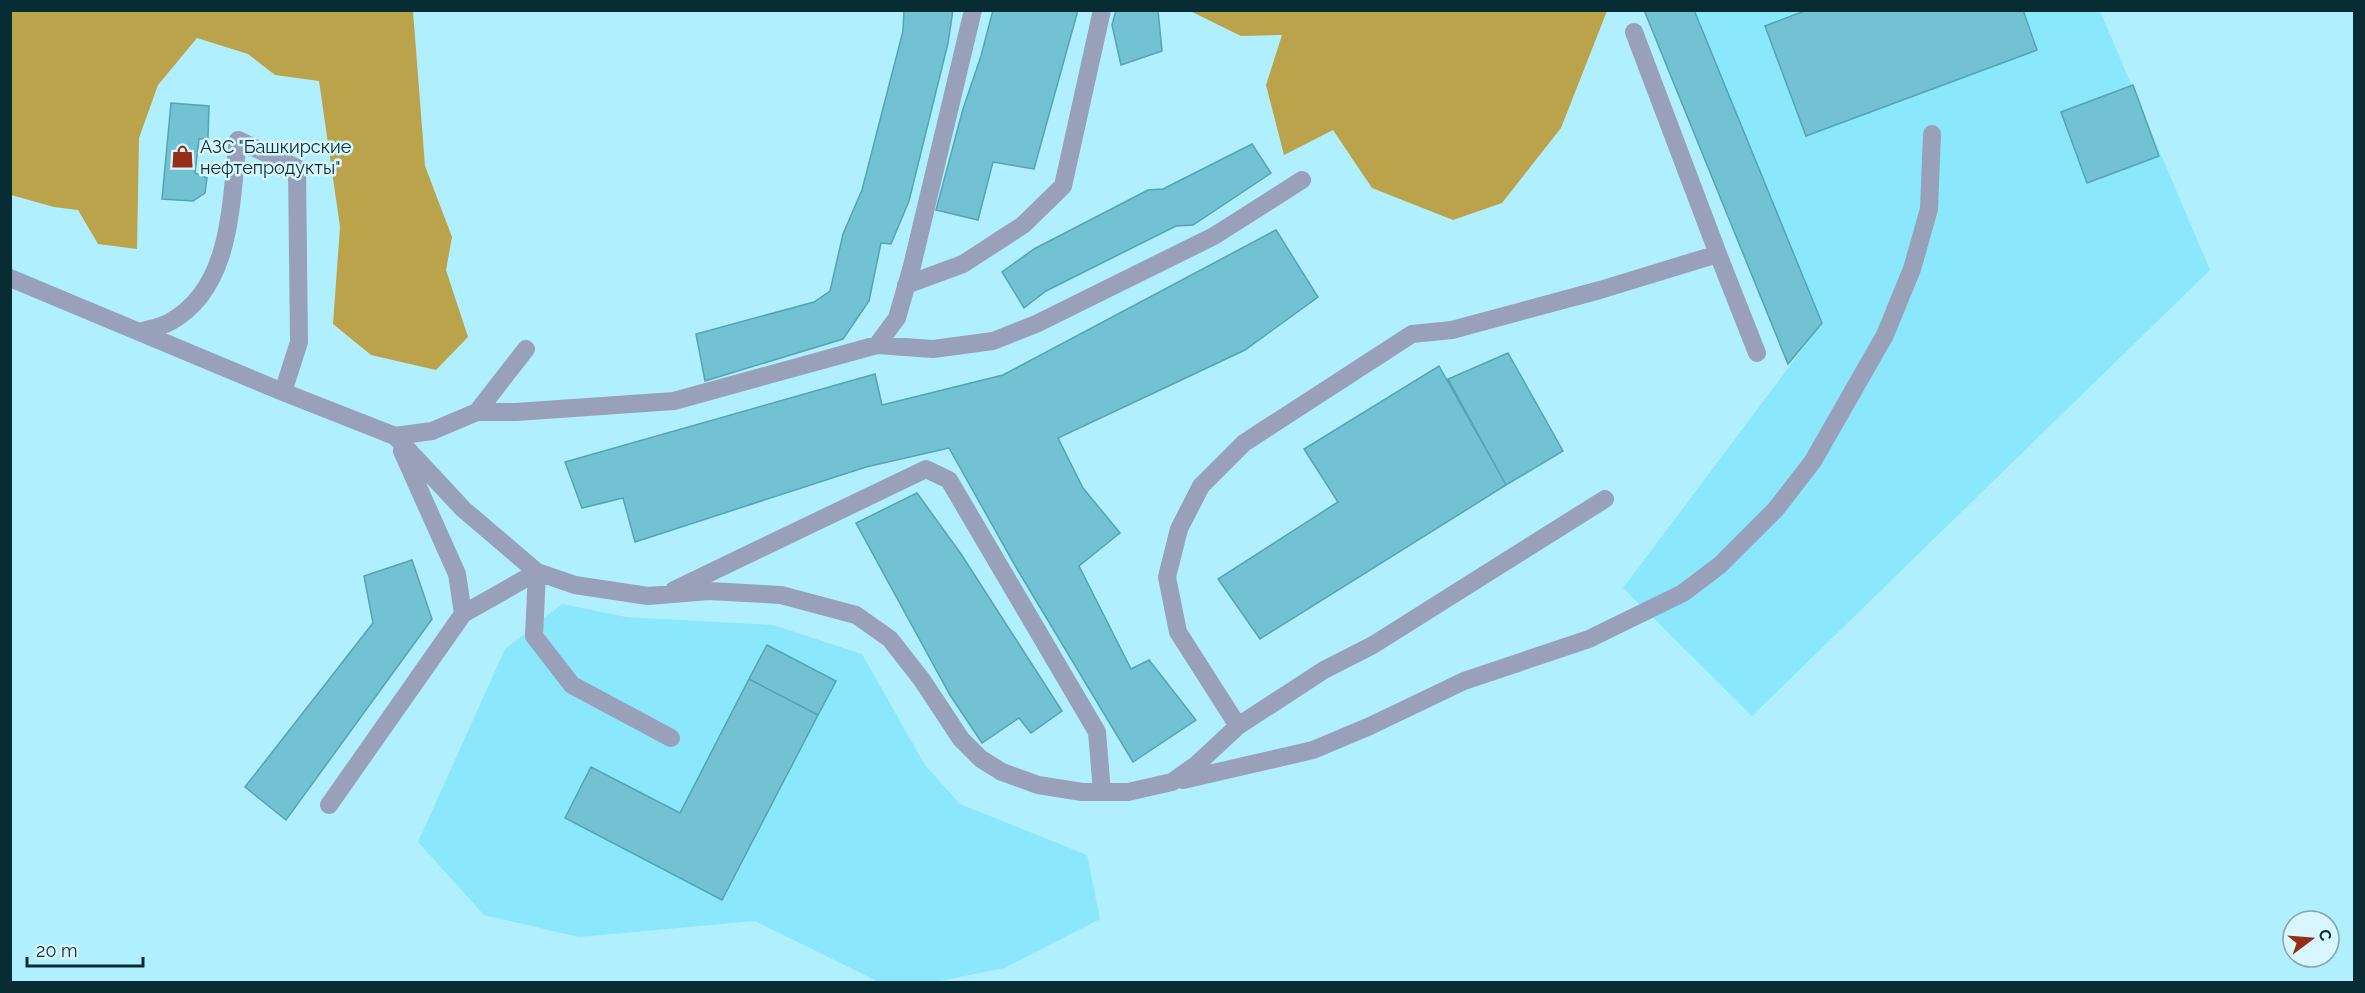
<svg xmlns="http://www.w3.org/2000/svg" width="2365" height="993" font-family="Raleway,sans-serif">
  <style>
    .built { fill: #8ae7fc }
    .forest { fill: #bba34b }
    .building { fill: #72c2d4; stroke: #53a4b5; stroke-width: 1.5 }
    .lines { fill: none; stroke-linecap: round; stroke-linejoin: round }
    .minor { stroke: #99a0b9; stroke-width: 18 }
    .labels { text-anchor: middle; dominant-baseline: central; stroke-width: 5; stroke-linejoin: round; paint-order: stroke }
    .poi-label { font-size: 18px; fill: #082c33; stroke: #d8f6fd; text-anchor: start }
  </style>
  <rect width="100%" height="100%" fill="#b0effe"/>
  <path class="built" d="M1694,11H2100L2210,270L1752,716L1623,588L1822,323Z
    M562,604L626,617L773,625L862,654L925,765L960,804L1087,855L1100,919L1004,968L935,982H879L755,921L579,937L484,915L418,842L505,649Z"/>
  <path class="forest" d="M11,10L413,11L425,166L452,237L446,270L468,337L436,370L371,355L333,324L340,227L319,81L275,75L248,54L197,38L158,85L139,138L137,249L98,244L78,210L54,207L11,195Z
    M1190,11H1607L1561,128L1502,203L1453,220L1372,188L1333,130L1284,155L1266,85L1282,35L1241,36Z"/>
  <path class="building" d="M904,10H953L948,43L909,201L891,244L881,243L869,301L843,339L705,381L696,334L814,302L830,291L843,234L862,190L903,31Z
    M993,10H1078L1034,169L993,162L978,220L936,210L963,109L981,56Z
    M1116,10H1158L1162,51L1121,65L1112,25Z
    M1644,10H1694L1822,323L1788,364Z
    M1807,10H2023L2037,50L1806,136L1765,26Z
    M2133,85L2159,156L2087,183L2061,112Z
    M171,103L209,106L208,138L199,139L195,173L207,178L205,193L193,201L162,199Z
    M1252,144L1271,173L1193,225L1176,226L1046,291L1024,308L1002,272L1034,249L1148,190L1163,189Z
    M1276,230L1318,297L1245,350L1058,438L1083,488L1120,533L1079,566L1131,669L1149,660L1196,720L1133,762L1017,569L949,448L866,467L635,542L623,498L582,508L565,462L875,374L882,405L1003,375Z
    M1508,353L1563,451L1506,485L1448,379Z
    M1439,366L1506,485L1260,639L1218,579L1338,502L1304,449Z
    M917,493L961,554L1062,711L1031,733L1019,718L982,743L950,695L856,523Z
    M412,560L432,619L286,820L245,787L373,623L364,576Z
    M767,645L836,681L818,715L749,679Z
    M749,679L818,715L722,900L565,818L591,767L680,813Z"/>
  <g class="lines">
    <path class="minor" d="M1718,254L1757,353
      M10,278L283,392L395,436L463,509L537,572L575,585L648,596L709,591L781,595L856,615L890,639L922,680L961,739L981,759L1002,772L1038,785L1082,792H1128L1172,782L1196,765L1238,726L1324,670L1373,645L1605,499
      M906,285L963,264L1023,225L1063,186L1102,10
      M139,332C149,329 161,327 170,322C233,287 230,203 238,140L297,168L299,342L283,392
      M877,345L933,349L993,341L1036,324L1214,236L1302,180
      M477,412L526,349
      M395,436L432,431L477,412H516L674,401L877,345L897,318L912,266L973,10
      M537,572L534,636L572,685L671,738
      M674,590L926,469L949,480L1097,732L1102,792
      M463,614L537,572
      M1238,726L1178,632L1167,577L1179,529L1201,486L1244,443L1412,334L1452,330L1600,290L1718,254L1634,32
      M1183,780L1313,750L1370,726L1464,681L1589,639L1683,593L1720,565L1776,509L1813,461L1885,335L1912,269L1929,209L1932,134
      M329,805L463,614L457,574L402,451"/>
  </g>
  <defs>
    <symbol id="shop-bare" viewBox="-9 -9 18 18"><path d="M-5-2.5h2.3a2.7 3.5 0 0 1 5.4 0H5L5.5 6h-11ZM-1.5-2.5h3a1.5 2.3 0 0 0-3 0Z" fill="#962e17" stroke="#d8f6fd" stroke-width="2.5" paint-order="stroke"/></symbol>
  </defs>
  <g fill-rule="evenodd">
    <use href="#shop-bare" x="166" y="140" width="33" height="33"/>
  </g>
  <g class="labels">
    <g class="poi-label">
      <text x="200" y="146">АЗС "Башкирские<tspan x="200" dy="21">нефтепродукты"</tspan></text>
    </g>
  </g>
  <rect width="2365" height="993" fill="none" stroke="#082c33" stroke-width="24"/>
  <g transform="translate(2311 939) rotate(74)"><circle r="28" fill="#d8f6fd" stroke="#85a5ac" stroke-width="1.5"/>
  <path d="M0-4.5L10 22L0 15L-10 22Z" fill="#962e17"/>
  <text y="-9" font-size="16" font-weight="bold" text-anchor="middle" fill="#082c33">С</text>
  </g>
  <path d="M27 957v9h116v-9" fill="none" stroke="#082c33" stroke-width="3"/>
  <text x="36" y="957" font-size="18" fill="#082c33" stroke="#d8f6fd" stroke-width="4.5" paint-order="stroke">20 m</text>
</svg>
